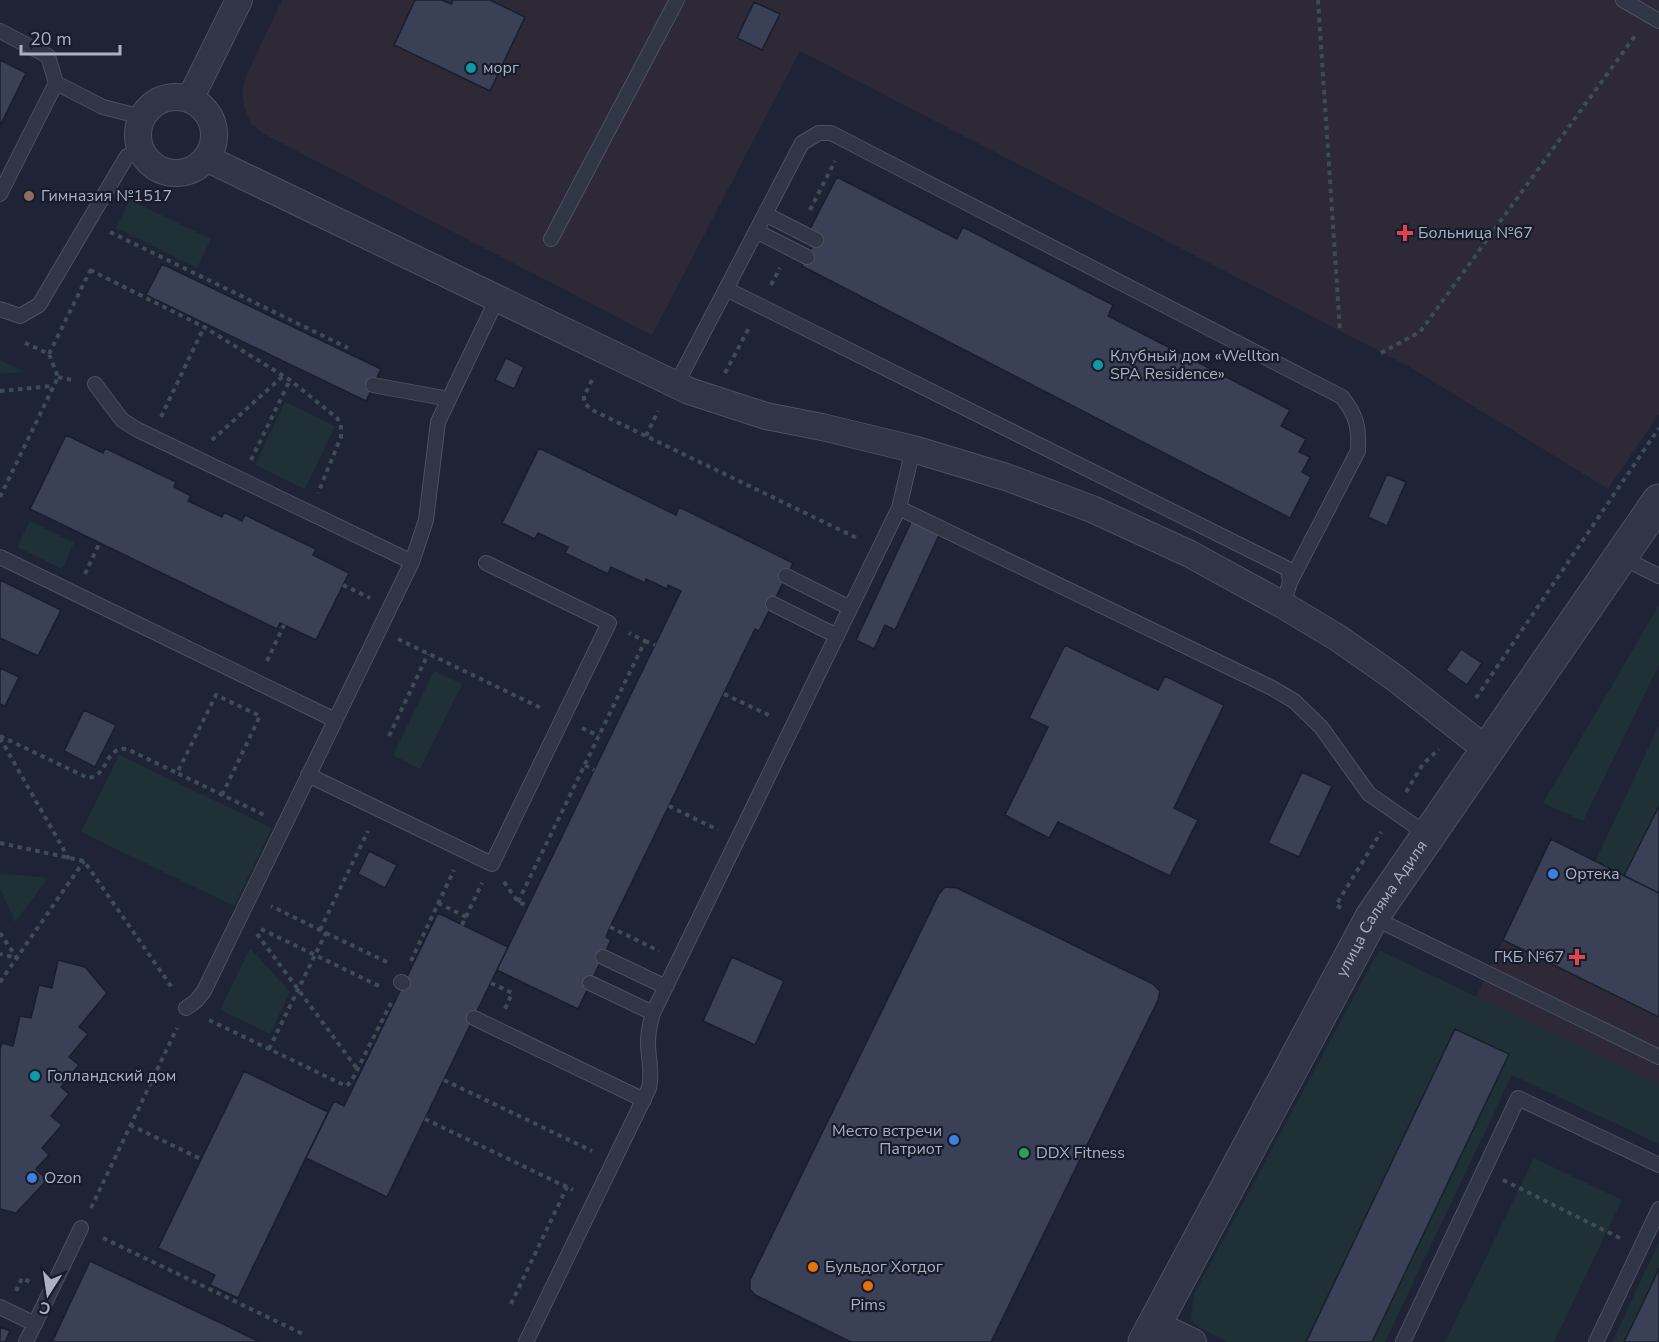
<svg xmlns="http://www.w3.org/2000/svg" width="1659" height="1342" font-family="'Nunito Sans',sans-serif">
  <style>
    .medical { fill: #2d2937 }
    .green { fill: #203037 }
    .building { fill: #3a4157; stroke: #191e2c; stroke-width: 1.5 }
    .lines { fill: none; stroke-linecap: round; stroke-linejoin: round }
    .service-casing { stroke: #4c5162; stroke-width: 16 }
    .minor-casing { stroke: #4c5162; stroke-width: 28 }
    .tertiary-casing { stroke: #4c5162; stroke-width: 35 }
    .path { stroke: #3d4d54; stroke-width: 4; stroke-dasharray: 4.5 4.5; stroke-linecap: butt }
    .service { stroke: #313646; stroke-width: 14 }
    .minor { stroke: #313646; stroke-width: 26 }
    .tertiary { stroke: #313646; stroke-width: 33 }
    .culture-dot { fill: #0f9aa8; stroke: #171c2a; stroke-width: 2 }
    .education-dot { fill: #8d6e63; stroke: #171c2a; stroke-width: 2 }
    .health-dot { fill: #e0444e; stroke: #171c2a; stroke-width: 2 }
    .shop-dot { fill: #3f7fe0; stroke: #171c2a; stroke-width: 2 }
    .leisure-dot { fill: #2e9e5b; stroke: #171c2a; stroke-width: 2 }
    .food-dot { fill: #e8710a; stroke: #171c2a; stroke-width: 2 }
    .labels { text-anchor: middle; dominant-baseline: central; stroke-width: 4.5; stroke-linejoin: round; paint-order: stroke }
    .poi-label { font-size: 16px; fill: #abb0c4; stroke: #171c2a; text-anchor: start }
    .street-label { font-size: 16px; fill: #abb0c4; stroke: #171c2a }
  </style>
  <rect width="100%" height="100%" fill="#1e2436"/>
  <path class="medical" d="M282,0H1659V414L1608,489L1408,366L800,51L652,335L264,134L251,124L244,106L242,92L246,76Z
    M1659,806V1101L1470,1010L1551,839L1624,876Z"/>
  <path class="green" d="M130,200L211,239L197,268L116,228Z
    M0,360L26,372L0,374Z
    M285,402L335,426L305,489L255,465Z
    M30,521L74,543L62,569L17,547Z
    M1659,605V665L1583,821L1543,803Z
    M434,671L462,684L420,769L393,755Z
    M1659,725V806L1624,876L1595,862Z
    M119,755L272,828L234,906L81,832Z
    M0,873L48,878L15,922L0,888Z
    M250,948L290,992L270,1034L220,1010Z
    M1379,950L1659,1085V1144L1512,1075L1385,1342H1372L1508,1054L1455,1029L1306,1342H1228L1200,1328L1194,1323L1191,1316L1194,1294Z
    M1534,1158L1622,1200L1554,1342H1445Z
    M1659,1242V1268L1624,1342H1612Z"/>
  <path class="building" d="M415,0H442L451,4L453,0H490L525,17L490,91L394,45Z
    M754,2L780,14L762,50L737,38Z
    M0,60L26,73L0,126Z
    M837,177L957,239L963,227L1113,305L1108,316L1290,410L1281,426L1306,439L1299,452L1310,457L1302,472L1311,477L1290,518L802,266L819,234L810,229Z
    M162,264L381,369L366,401L146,295Z
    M506,358L524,367L514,389L495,380Z
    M66,435L103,453L105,448L176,482L174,487L191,496L188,501L222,517L224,512L242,521L245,515L297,540L316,549L313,555L349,573L316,640L280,623L277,629L30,509Z
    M539,448L676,515L679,507L793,563L759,631L755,629L610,927L606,937L611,940L578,1009L497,970L681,591L668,585L667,589L646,579L645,583L611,567L608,574L565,553L568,547L538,533L535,539L502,523Z
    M1387,474L1406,482L1387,526L1368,517Z
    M912,520L940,533L895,630L885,625L874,649L856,640Z
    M0,580L61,610L38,656L0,638Z
    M1065,645L1158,690L1165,676L1224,705L1174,808L1198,820L1170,876L1058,822L1049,838L1005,815L1048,727L1029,718Z
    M1461,649L1482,663L1467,685L1446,670Z
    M0,668L19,677L5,706L0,704Z
    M84,710L116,725L95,767L64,751Z
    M1302,772L1332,786L1299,857L1268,843Z
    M1659,806V893L1624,876Z
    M1551,839L1659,893V1017L1503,940Z
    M369,851L397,865L385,888L358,874Z
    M945,887L957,888L1153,984L1160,991L1158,1000L991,1342H851L755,1295L750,1289V1280L939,894Z
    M438,913L508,947L387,1197L306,1158L334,1101L344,1106Z
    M732,957L784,981L755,1045L703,1021Z
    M58,960L85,967L107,993L79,1027L88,1034L69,1057L79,1065L61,1087L69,1094L51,1116L62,1125L42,1148L49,1155L36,1169L47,1180L16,1213L0,1209V1049L2,1043L13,1046L20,1016L31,1018L39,985L52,988Z
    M1455,1029L1509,1054L1415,1252L1372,1342H1306Z
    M244,1071L328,1112L238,1298L210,1285L215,1275L158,1248Z
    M90,1261L225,1325L260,1342H52Z
    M1659,1268V1342H1624L1652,1284Z
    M0,1327L10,1331L5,1342H0Z"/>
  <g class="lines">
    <defs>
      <path id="service" d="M1623,0L1659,21
        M0,31L48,56L56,83L0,194
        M56,83L103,107L142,117
        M765,214L816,240
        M756,231L807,257
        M551,239L677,0
        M726,289L1288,569L1290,582L1283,605
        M0,309L20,316L39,305L127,156L142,153
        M95,384L122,420L138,430L412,562
        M373,385L449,399
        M676,385L802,143L819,133H831L1342,397C1357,416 1359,427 1358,451L1290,582
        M899,508L1272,688L1294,701L1321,727L1369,794L1428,835
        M0,557L335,720
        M1621,557L1659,576
        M786,576L850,608
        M773,604L837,636
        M308,775L492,864L609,623L486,563
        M1372,917L1659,1057
        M603,957L666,987
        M401,982L403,983
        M590,983L653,1013
        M186,1008L196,1001L204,991L412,562L426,520L438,422L497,299
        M474,1018L644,1100
        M0,1307L35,1324
        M26,1342L81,1228
        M526,1342L649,1088C653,1072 648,1059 648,1043C648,1033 650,1023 653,1013L899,508L913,449
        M1403,1342L1518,1098L1659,1165
        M1596,1342L1659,1209"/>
      <path id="minor" d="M138 135a38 38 0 1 1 76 0a38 38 0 1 1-76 0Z
        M190,99L239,0
        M206,158L689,391L766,416L822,427L913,449L1006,477L1092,509L1190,554L1283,605L1338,638L1395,678L1487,750
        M1155,1324L1193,1342"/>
      <g id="tertiary">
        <path id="s1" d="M1145,1342L1372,917L1659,501"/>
      </g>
    </defs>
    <use href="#service" class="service-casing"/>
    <use href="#minor" class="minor-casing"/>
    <use href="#tertiary" class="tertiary-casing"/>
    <path class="path" d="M1318,0L1340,331
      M810,210L835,161
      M110,232L348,348
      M90,270L204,327L290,380L337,418L341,425V437L318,493
      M771,285L780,268
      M1381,353L1420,332L1637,33
      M49,354L91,269
      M725,373L750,326
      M58,377L72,380
      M592,380L584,396V402L590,409L859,539
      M0,391L53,386
      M161,417L204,327
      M646,436L658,411
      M212,440L283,376
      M251,460L290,380
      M0,497L58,377L49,354L21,341
      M85,574L100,542
      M343,585L370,598
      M398,639L543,709
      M645,641L655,645
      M267,661L284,625
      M724,694L773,717
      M1476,698L1659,428
      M582,728L599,736
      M0,736L88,778C109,776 104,746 127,749L177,773
      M389,736L428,654
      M0,738L69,859
      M585,765L594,770
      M1406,792L1423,764L1439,749
      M222,795L260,716L216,695L177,773L264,815
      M669,806L718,830
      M0,843L84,861L173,989
      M504,882L518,902L528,906
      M518,902L645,641L629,633
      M438,903L466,917
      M1341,908L1336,905L1381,832
      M462,925L482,883
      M610,927L659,951
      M261,929L315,955L326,933L271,906
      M320,930L368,831
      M0,933L17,958L0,954
      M326,933L387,962
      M257,934L358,1070
      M411,961L454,870
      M0,982L84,861
      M491,983L512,993L505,1009
      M209,1020L346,1086L351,1082L391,1003
      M269,1049L315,955L379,986
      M444,1080L592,1151
      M425,1119L573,1190
      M130,1125L201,1159
      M1503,1180L1620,1238
      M91,1208L177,1028
      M103,1238L303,1334
      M16,1291L22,1278L30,1282
      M511,1304L567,1187"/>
    <use href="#service" class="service"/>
    <use href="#minor" class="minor"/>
    <use href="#tertiary" class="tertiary"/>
  </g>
  <g class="culture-dot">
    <circle cx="471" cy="68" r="6"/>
    <circle cx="1098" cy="365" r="6"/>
    <circle cx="35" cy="1076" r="6"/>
  </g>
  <circle class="education-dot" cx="29" cy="196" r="6"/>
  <g class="health-dot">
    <path d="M1402 224h6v6h6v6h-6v6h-6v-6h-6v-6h6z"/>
    <path d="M1574 948h6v6h6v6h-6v6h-6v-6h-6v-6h6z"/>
  </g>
  <g class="shop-dot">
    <circle cx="1553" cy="874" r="6"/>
    <circle cx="954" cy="1140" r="6"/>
    <circle cx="32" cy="1178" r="6"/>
  </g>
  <circle class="leisure-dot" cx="1024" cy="1153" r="6"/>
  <g class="food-dot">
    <circle cx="813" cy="1267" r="6"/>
    <circle cx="868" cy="1286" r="6"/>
  </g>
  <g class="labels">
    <g class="poi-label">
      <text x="483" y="68">морг</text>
      <text x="41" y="196">Гимназия №1517</text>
      <text x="1418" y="233">Больница №67</text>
      <text x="1110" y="356">Клубный дом «Wellton<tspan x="1110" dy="18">SPA Residence»</tspan></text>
      <text x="1565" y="874">Ортека</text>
      <text x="1564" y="957" text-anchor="end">ГКБ №67</text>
      <text x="47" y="1076">Голландский дом</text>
      <text x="942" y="1131" text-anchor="end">Место встречи<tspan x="942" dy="18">Патриот</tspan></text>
      <text x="1036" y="1153">DDX Fitness</text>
      <text x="44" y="1178">Ozon</text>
      <text x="825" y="1267">Бульдог Хотдог</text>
      <text x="868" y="1305" text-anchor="middle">Pims</text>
    </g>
    <g class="street-label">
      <text stroke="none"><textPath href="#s1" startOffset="494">улица Саляма Адиля</textPath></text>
    </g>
  </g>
  <g transform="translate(48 1294) rotate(192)" stroke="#171c2a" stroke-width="4.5" paint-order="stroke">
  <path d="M0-4.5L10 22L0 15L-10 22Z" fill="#abb0c4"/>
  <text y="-9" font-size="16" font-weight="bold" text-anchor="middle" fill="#abb0c4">С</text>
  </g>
  <path d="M21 45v9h99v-9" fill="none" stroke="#abb0c4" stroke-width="3"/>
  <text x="30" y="45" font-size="18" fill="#abb0c4" stroke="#171c2a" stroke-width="4.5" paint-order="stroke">20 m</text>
</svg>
